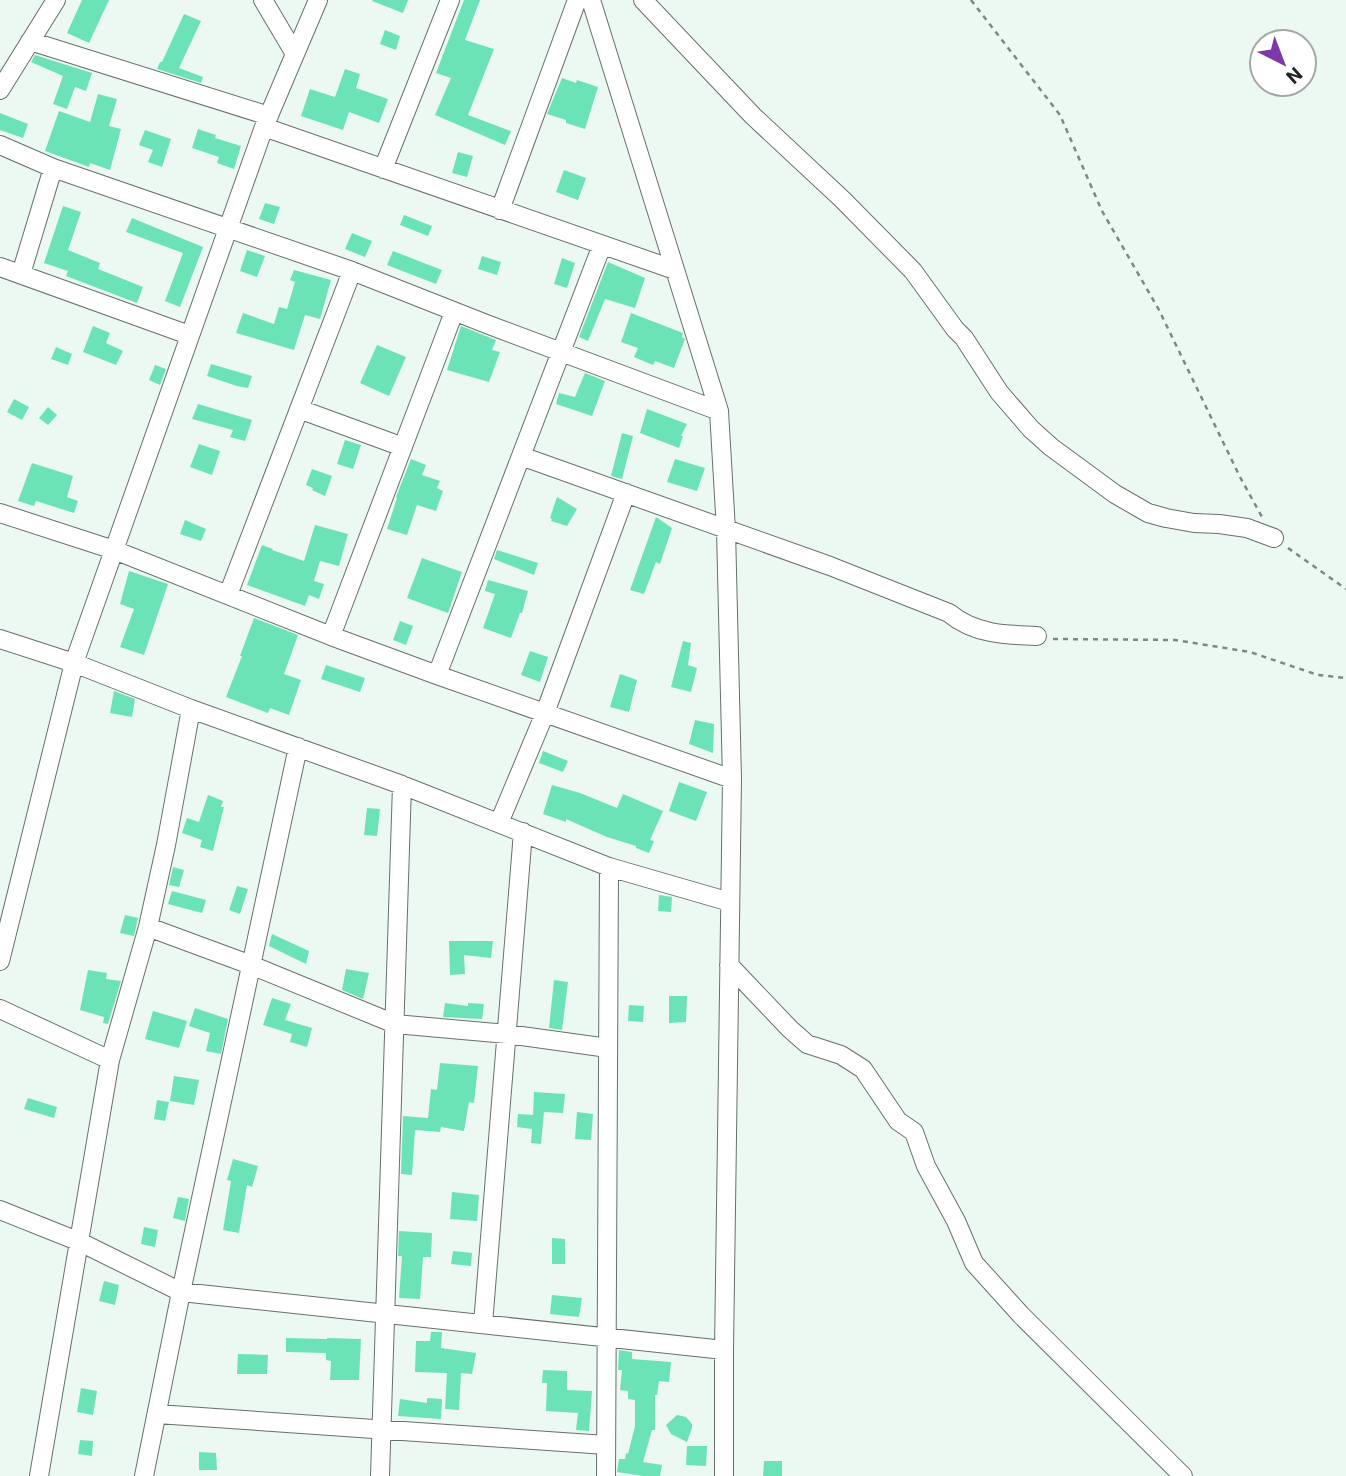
<svg xmlns="http://www.w3.org/2000/svg" width="1346" height="1476" font-family="Roboto,sans-serif">
  <style>
    .building { fill: #6ce3b7 }
    .lines { fill: none; stroke-linecap: round; stroke-linejoin: round }
    .street-casing { stroke: #67716c; stroke-width: 20 }
    .path { stroke: #7f8783; stroke-width: 2.5; stroke-dasharray: 5 5; stroke-linecap: butt }
    .street { stroke: #fff; stroke-width: 18 }
  </style>
  <rect width="100%" height="100%" fill="#ecf8f2"/>
  <path class="building" d="M82,0H109L89,43L67,33Z
    M373,0H408L403,13L372,1Z
    M464,0H480L465,40L494,49L468,115L511,131L505,145L435,115L451,78L436,73Z
    M184,14L201,21L179,68L203,77L201,83L157,69L160,62H162Z
    M385,30L400,36L396,50L380,44Z
    M35,55L92,73L86,91L75,87L67,109L53,104L63,76L31,62Z
    M345,69L360,74L356,88L388,99L379,123L349,112L343,130L301,116L310,89L335,97Z
    M562,78L576,83L577,80L598,87L585,129L566,123V120L547,114Z
    M98,94L117,99L109,126L121,129L110,170L90,163L89,167L45,151L59,111L90,122Z
    M0,113L28,124L23,138L0,130Z
    M198,129L216,135L215,138L241,146L234,169L217,163L219,157L192,148Z
    M145,130L171,139L162,167L148,162L153,150L139,145Z
    M458,152L473,156L467,177L452,173Z
    M564,170L586,178L578,200L556,192Z
    M265,203L280,207L274,224L259,219Z
    M63,206L81,212L68,250L100,263L98,269L143,287L137,303L66,276L68,271L44,263Z
    M404,215L432,226L428,236L400,225Z
    M132,218L203,247L180,307L165,301L183,253L126,232Z
    M352,233L372,241L365,257L345,249Z
    M247,250L265,256L257,277L240,271Z
    M393,251L442,270L436,284L387,265Z
    M482,256L501,262L497,275L478,269Z
    M562,258L575,263L567,288L554,284Z
    M608,262L645,278L635,308L605,299L588,341L579,337Z
    M294,270L331,280L320,319L305,315L294,350L236,333L243,313L274,324L279,307L287,309L295,282L290,280Z
    M631,313L683,333L682,337L685,339L674,368L655,361L653,365L634,357L638,348L621,342Z
    M93,326L110,333L106,343L123,351L116,365L83,352Z
    M461,326L496,340L492,350L500,352L489,382L447,370Z
    M377,345L406,357L389,396L360,383Z
    M56,347L72,354L68,365L51,359Z
    M211,364L252,376L248,388L237,386L207,376Z
    M155,365L166,369L160,385L149,380Z
    M585,373L605,381L592,416L556,404L559,393L575,397Z
    M14,399L29,407L22,420L7,412Z
    M198,404L252,420L245,441L230,437L233,430L192,419Z
    M48,407L57,415L48,425L39,418Z
    M647,409L687,424L681,436H683L679,448L640,433Z
    M622,433L633,436L622,479L611,476Z
    M345,440L361,445L353,469L337,464Z
    M199,444L220,451L212,475L190,467Z
    M411,459L426,465L422,475L440,481L437,488L443,491L436,511L417,505L407,535L387,529L397,498L396,497Z
    M675,459L705,468L697,491L667,482Z
    M32,463L73,476L67,497L78,501L74,513L36,501L34,506L18,501Z
    M312,469L332,476L325,496L312,490L313,488L306,485Z
    M557,497L577,509L567,526L551,521L552,519L550,518Z
    M656,517L672,528L660,564L656,562L644,594L630,590Z
    M185,520L206,529L201,541L180,534Z
    M315,525L348,534L339,566L320,561L314,581L324,584L319,599L309,595L305,606L247,585L262,545L273,549L272,550L304,561Z
    M497,550L538,563L534,575L494,559Z
    M422,558L462,572L448,613L407,598Z
    M129,571L168,584L144,655L120,647L134,609L120,604Z
    M488,580L528,591L522,613H520L511,638L483,628L495,594L485,591Z
    M254,618L298,635L284,674L301,680L289,715L270,708L268,713L226,697L242,656H240Z
    M400,621L413,626L406,645L393,640Z
    M683,641L691,643L688,665L697,668L691,692L671,687Z
    M530,651L548,657L540,682L521,675Z
    M326,665L365,678L360,692L321,679Z
    M620,674L637,680L629,712L610,707Z
    M114,691L135,699L132,717L110,713Z
    M695,720L714,724L713,753L689,744Z
    M543,751L568,761L563,772L539,763Z
    M679,782L707,792L696,821L669,811Z
    M552,785L580,793L617,808L623,794L663,811L650,840L654,841L649,853L636,848V846L607,837L566,819V822L543,814Z
    M208,795L223,801L221,807H224L213,851L200,847L202,840L182,833L187,818L199,822Z
    M367,808L380,809L377,836L364,835Z
    M173,867L184,870L179,887L169,885Z
    M237,886L248,889L240,914L229,910Z
    M172,891L206,900L202,913L168,904Z
    M659,895L672,897L671,912L658,911Z
    M125,915L138,918L134,936L120,933Z
    M272,934L309,951L306,964L269,946Z
    M449,941H493L491,958L464,955L465,974L450,975Z
    M346,969L369,973L363,999L342,990Z
    M88,970L107,973L106,979L121,981L108,1024L103,1023L104,1017L80,1010Z
    M554,980L568,982L562,1030L549,1028Z
    M669,996H687L686,1022L669,1023Z
    M272,998L291,1004L285,1020L312,1028L307,1047L290,1042L292,1034L263,1025Z
    M445,1003L468,1006V1003L484,1004L482,1019L443,1017Z
    M629,1005L644,1006L643,1022L628,1021Z
    M195,1008L228,1019L221,1054L206,1051L210,1033L189,1026Z
    M153,1011L187,1021L179,1048L145,1039Z
    M440,1063L478,1066L474,1103L469,1102L464,1131L441,1127L440,1132L415,1130L412,1175L401,1174L403,1116L428,1118L431,1089L437,1090Z
    M174,1076L199,1080L194,1105L170,1101Z
    M534,1092L565,1094L563,1113L544,1112L541,1144L531,1143L532,1129L517,1127L518,1114L533,1115Z
    M28,1098L57,1107L54,1118L24,1109Z
    M157,1100L169,1102L165,1121L154,1119Z
    M577,1112L593,1114L591,1140L575,1139Z
    M233,1159L258,1166L252,1187L247,1185L239,1233L223,1230L231,1181L227,1180Z
    M452,1192L479,1195L477,1221L450,1219Z
    M178,1197L189,1199L185,1221L173,1218Z
    M144,1227L158,1230L155,1247L141,1244Z
    M399,1231L432,1233L431,1257H423L420,1299L399,1298L402,1256H398Z
    M552,1238L565,1239V1264H552Z
    M453,1251L472,1253L471,1266L451,1264Z
    M104,1281L119,1285L115,1305L99,1301Z
    M552,1295L582,1298L579,1317L550,1314Z
    M431,1332H442L441,1348L476,1353L472,1374L461,1373L459,1410L445,1409L447,1373L415,1372L416,1341H430Z
    M286,1338L327,1339V1338L361,1339L359,1380H330L331,1361L326,1360V1353L286,1352Z
    M619,1350L632,1352V1359L671,1362L669,1382L659,1381L657,1395H655V1430H652L643,1462L662,1465L660,1476H643L617,1472L619,1459H625L626,1453L628,1454L635,1426V1400L628,1399V1391L620,1390L622,1370H618Z
    M238,1354L268,1355L267,1374H237Z
    M543,1370L567,1371V1390L592,1391L589,1431L576,1430L578,1413L546,1411L547,1383H542Z
    M81,1388L97,1391L93,1415L77,1412Z
    M427,1398L442,1399L441,1419L398,1416L400,1399L427,1403Z
    M677,1415L686,1417L692,1424V1428L687,1442L671,1434L666,1425Z
    M80,1440L93,1441L92,1456L78,1454Z
    M687,1446H707L706,1466L686,1465Z
    M199,1452L216,1453L217,1470H199Z
    M764,1461H782V1476H763Z"/>
  <g class="lines">
    <defs>
      <path id="street" d="M263,0L295,54
        M591,0L719,411L726,530L732,779L724,1350V1476
        M643,0L753,116L842,199L913,271L955,329L964,338L999,392L1031,429L1051,447L1115,494L1148,513L1166,518L1194,523L1219,524L1247,528L1274,538
        M30,41L269,116
        M0,90L56,0
        M264,127L675,270
        M0,145L53,168L352,271L489,325L719,411
        M383,169L450,0
        M500,210L577,0
        M0,267L189,335
        M21,274L53,168
        M299,409L403,447
        M521,456L830,566L949,613C974,634 1005,635 1037,636
        M0,513L114,550L331,636L437,675L732,779
        M228,595L352,271
        M331,636L454,312
        M0,639L74,663L191,709L402,785L609,867L730,902
        M437,675L602,245
        M499,823L545,713L626,493
        M148,927L251,965L395,1024L507,1034L608,1048
        M0,961L74,663L264,127L318,0
        M729,965L790,1029L807,1044L841,1055L863,1069L898,1121L914,1132L926,1166L956,1221L974,1263L1021,1315L1183,1476
        M0,1009L110,1060
        M0,1210L80,1242L181,1292L724,1350
        M483,1324L523,832
        M157,1414L606,1445
        M39,1476L110,1060L148,927L166,845L191,709
        M144,1476L181,1292L298,747
        M380,1476L402,785
        M606,1476L609,867"/>
    </defs>
    <use href="#street" class="street-casing"/>
    <path class="path" d="M971,0L1060,115L1102,211L1159,310L1240,477L1262,517
      M1288,548L1346,589
      M1053,639L1175,640L1250,652L1318,675L1346,678"/>
    <use href="#street" class="street"/>
  </g>
  <g transform="translate(1283 63) rotate(138)"><circle r="33" fill="#ffffff" stroke="#a6a8a7" stroke-width="2"/>
  <path d="M0-5L12 26L0 18L-12 26Z" fill="#7f38aa"/>
  <text y="-10" font-size="19" font-weight="bold" text-anchor="middle" fill="#212624">N</text>
  </g>
</svg>
